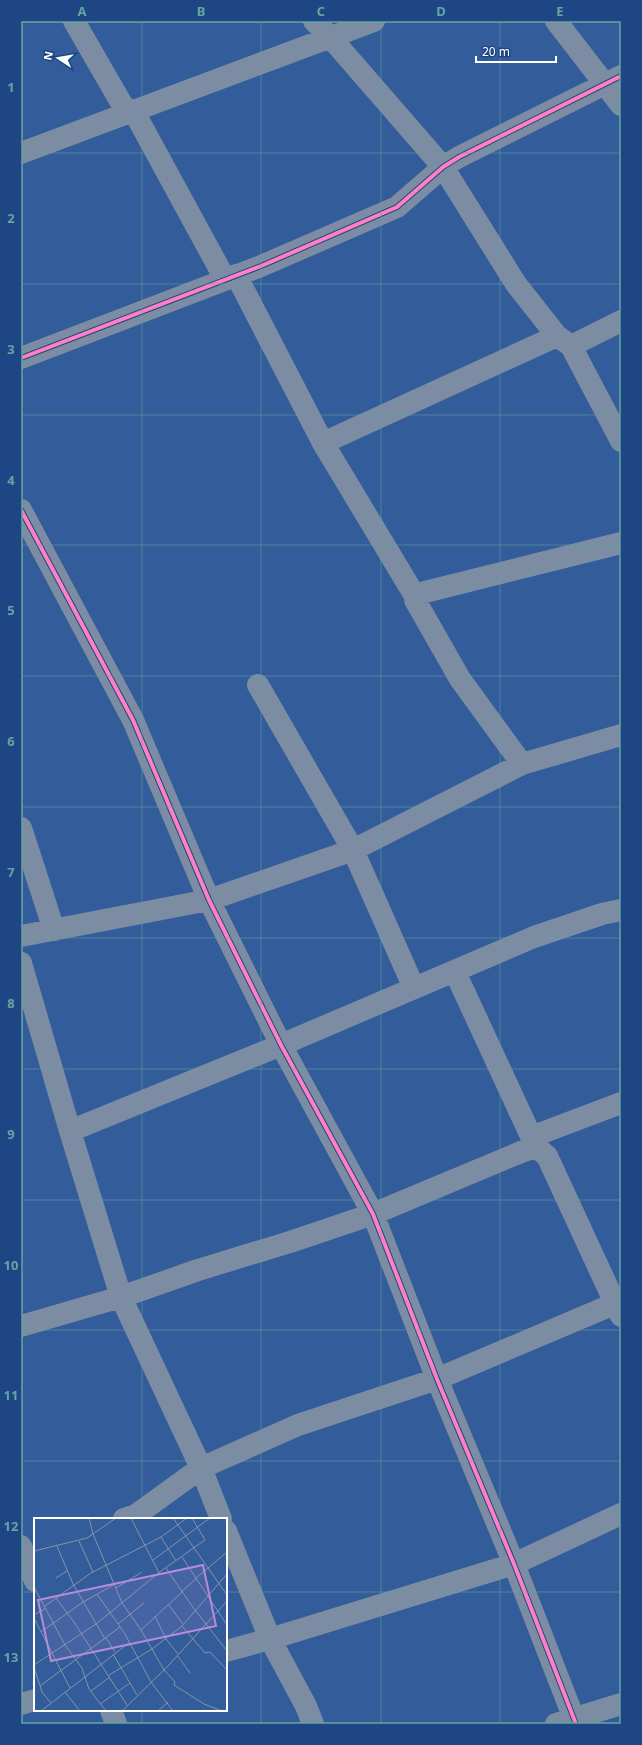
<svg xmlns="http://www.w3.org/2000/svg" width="642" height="1745" font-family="'Noto Sans',sans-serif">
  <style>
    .green { fill: #335c9a; fill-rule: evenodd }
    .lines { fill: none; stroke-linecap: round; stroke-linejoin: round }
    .street { stroke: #7c8ca3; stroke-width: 22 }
    .cycleway-casing { stroke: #1f4684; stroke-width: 6 }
    .cycleway { stroke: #ff80c0; stroke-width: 4 }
    .grid { fill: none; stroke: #63a6a1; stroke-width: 1; stroke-opacity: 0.55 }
    .inset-road { fill: none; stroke: #8693a7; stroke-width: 1 }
    .view { fill: #b68bdc; fill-opacity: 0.15; stroke: #b68bdc; stroke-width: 2 }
    .inset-edge { fill: none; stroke: #fff; stroke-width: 2 }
    .neatline { fill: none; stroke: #63a6a1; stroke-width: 1.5 }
    .grid-label { font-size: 13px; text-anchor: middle; font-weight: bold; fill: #63a6a1 }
  </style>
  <rect width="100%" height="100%" fill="#364b6d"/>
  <path class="green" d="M21,21H621V1724H21ZM35,1519H226V1710H35Z"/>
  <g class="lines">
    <path class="street" d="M74,21L127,113
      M314,21L331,38L443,167L516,284L557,336L571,346L621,441
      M556,21L621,105
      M133,110L225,279
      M21,153L374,21
      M236,275L323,443L415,596V600L460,679L522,764
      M571,346L621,321
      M21,358L261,266L397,207L443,167L459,157L621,76
      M323,443L557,336
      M21,510L133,720L209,900L281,1045L373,1214L437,1379L514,1564L576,1724
      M415,596L417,594L621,543
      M258,685L353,850L414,988
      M21,828L54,930
      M21,936L209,900L353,850L522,764L621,735
      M21,963L70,1131L121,1297L201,1468L221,1519
      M455,972L536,1147L547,1156L621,1316
      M70,1131L281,1045L534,937L602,914L621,910
      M531,1137L621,1103
      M21,1326L121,1297L198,1270L290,1242L373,1214L521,1152L536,1147
      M124,1519L136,1515L201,1468L298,1425L437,1379L621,1301
      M226,1531L270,1639L306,1706L313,1724
      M21,1546L35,1581
      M226,1651L270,1639L514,1564L621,1514
      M21,1704L35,1700
      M111,1710L116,1724
      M556,1724L621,1704"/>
    <defs>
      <path id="cycleway" d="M21,358L261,266L397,207L443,167L459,157L621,76
        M21,510L133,720L209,900L281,1045L373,1214L437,1379L514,1564L576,1724"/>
    </defs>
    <use href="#cycleway" class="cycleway-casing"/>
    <use href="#cycleway" class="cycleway"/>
  </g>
  <path class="grid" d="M142,21V1519M261,21V1724M381,21V1724M500,21V1724M21,153H621M21,284H621M21,415H621M21,545H621M21,676H621M21,807H621M21,938H621M21,1069H621M21,1200H621M21,1330H621M21,1461H621M21,1592H35M226,1592H621M142,1710V1724"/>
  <g transform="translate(34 1518)">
    <rect width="193" height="193" fill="#364b6d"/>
    <path d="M0,0H193V193H0Z" fill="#335c9a"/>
    <path class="inset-road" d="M55,0L59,16L88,85L107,112L130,152L141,164L140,167L170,186L188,193M97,0L125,55M139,0L193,77M127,19L142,43M45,23L59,54M23,28L39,66L71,121M0,33L53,20L82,0M148,39L193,107M119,42L176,0M132,50L158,88L193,133M22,60L33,53M161,61L193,34M0,69L31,127L48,150L55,171L72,193M82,70L108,54M147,74L162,61M63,76L91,116L117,164L139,193M22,80L40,104L93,187M134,86L149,106M11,88L57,55L127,19L153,0M0,97L12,90M121,98L132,121L144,136M0,100L36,170M84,106L110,85M148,108L171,135L176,134L193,152M107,112L148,74M7,114L49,84L81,66M72,120L81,134M79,136L103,177M143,137L156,155M0,147L62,106L127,53L171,22L158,0M0,149L8,174L17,185M75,157L118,131L148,108L193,56M6,168L86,109M57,173L76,159M31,174L46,193M66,186L96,165M7,193L96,124M88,193L134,148L193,83M124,193L134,184"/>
    <path class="view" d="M169,47L182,108L17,143L4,82Z"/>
    <rect width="193" height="193" class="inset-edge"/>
  </g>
  <rect width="642" height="1745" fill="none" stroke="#1f4684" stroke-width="44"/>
  <g transform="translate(58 58) rotate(282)" stroke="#1f4684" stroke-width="3" paint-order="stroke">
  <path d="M0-3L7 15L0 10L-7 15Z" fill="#ffffff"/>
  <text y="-6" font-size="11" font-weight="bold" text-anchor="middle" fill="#ffffff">N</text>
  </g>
  <path d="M476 56v6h80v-6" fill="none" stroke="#ffffff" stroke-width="2"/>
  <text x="482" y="56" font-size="12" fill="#ffffff" stroke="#1f4684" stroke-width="3" paint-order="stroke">20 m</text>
  <rect x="22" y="22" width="598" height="1701" class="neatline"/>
  <g class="grid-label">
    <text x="82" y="16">A</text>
    <text x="201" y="16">B</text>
    <text x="321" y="16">C</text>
    <text x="441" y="16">D</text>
    <text x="560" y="16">E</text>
    <text x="11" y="92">1</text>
    <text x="11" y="223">2</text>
    <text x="11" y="354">3</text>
    <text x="11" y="485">4</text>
    <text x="11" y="615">5</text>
    <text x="11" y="746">6</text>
    <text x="11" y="877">7</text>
    <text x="11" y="1008">8</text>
    <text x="11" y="1139">9</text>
    <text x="11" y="1270">10</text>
    <text x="11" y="1400">11</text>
    <text x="11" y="1531">12</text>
    <text x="11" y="1662">13</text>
  </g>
</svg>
